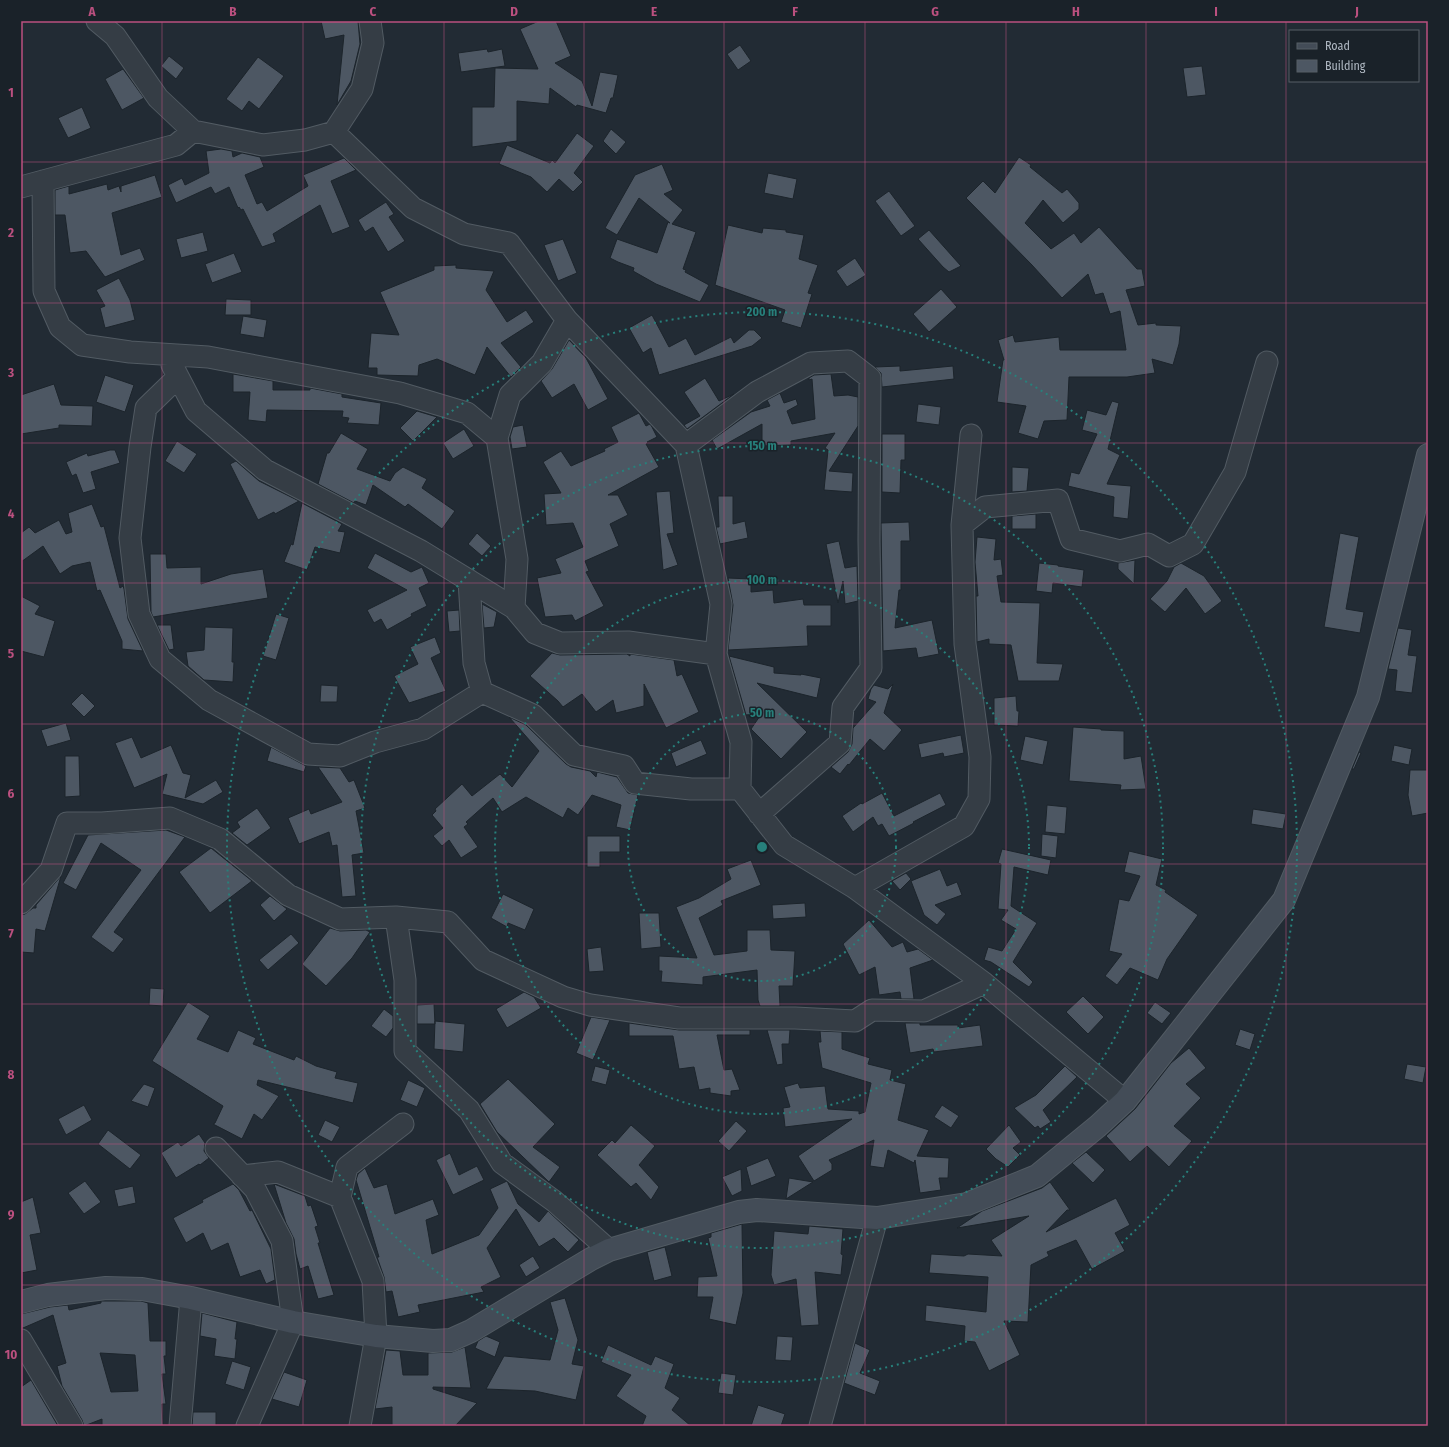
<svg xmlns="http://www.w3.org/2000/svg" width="1449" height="1447" font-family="'Fira Sans Condensed',sans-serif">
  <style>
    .building { fill: #4d5763; stroke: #1c242b; fill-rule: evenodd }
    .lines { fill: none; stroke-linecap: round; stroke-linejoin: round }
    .minor-casing { stroke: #525b63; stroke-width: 23 }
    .secondary-casing { stroke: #525b63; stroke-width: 24 }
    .minor { stroke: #353d45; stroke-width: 21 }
    .secondary { stroke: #434c57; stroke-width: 22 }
    .grid { fill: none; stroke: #bb507f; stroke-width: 1; stroke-opacity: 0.55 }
    .ring { fill: none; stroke: #27807b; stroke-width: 2; stroke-dasharray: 2 4 }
    .centre { fill: #27807b; stroke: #1a2229; stroke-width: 2 }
    .ring-label { font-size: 12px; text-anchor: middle; font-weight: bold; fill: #27807b; stroke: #1a2229; stroke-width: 3; stroke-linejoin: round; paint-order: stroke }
    .neatline { fill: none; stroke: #bb507f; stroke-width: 1.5 }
    .grid-label { font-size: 13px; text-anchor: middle; font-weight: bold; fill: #bb507f }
  </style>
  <rect width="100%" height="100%" fill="#222b34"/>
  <path class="building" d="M321,21H358L360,44L351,81L337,105L344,35L325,39Z
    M539,21H556L571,56L555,63L582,81L592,106L600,72L618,75L613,98H611L606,113L577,105L576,107L550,88L549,104L517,101V141L472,147V107H494L495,68L538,69L520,29Z
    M740,45L751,61L738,70L727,54Z
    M487,49L488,52L502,49L505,66L461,72L458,53Z
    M169,56L184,68L176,79L161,66Z
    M258,57L284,76L259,109L249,101L242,111L226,99Z
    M1202,66L1206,95L1187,97L1183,68Z
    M123,69L144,98L122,110L105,79Z
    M82,107L91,128L68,138L58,118Z
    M611,129L626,142L616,154L603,141Z
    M577,133L594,146L574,173L583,182L573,192L559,179L547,192L531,177L499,164L507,145L550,163L552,160L555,163Z
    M221,149L232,151L233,157L242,153L260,157L264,167L245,175L257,204L262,202L267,211L308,186L303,175L344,158L356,170L331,181L350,227L332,234L320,205L273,234L276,242L262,247L243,209L241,210L239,207L238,208L229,187L215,194L211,187L176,203L168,185L182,178L185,185L209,173L206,151Z
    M1019,157L1031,165L1030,167L1062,193L1067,189L1079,203V209L1063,223L1043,200L1025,223L1051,249L1074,233L1081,243L1099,227L1137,269H1142L1145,286L1126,290L1138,325L1156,323V325L1181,326L1179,344L1173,365L1152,359L1155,373L1127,377H1069L1067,420L1044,421L1038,439L1018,433L1026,406L997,402L1003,360H1004L998,340L1013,335L1015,342L1059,337L1060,350H1126L1120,311L1110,314L1103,293L1095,295L1088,274L1062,298L1032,265L966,198L983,181L995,193Z
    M662,164L673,190L664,194L683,210L672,224L696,232L683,269L686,270L685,272L709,285L700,302L656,284L633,271L634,268L618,262L610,258L617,239L657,253L668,222L670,223L639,198L617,235L605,228L635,175Z
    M768,173L797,179L793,199L764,193Z
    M155,175L162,197L112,213L121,255L140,248L145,260L105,277L86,251L70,253L65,215H55V190L69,186V194L107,184L108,190L119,186L121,192V186Z
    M889,191L915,226L901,236L875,201Z
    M386,202L394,214L389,217L405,241L388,252L373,227L365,232L358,220Z
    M728,225L762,233L763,228L786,230V232L804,235L799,259L818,265L808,293L812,294L801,328L781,322L785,310L715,285Z
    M929,230L961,266L949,272L943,267L918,239Z
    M203,232L208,251L181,258L176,239Z
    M563,239L577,273L558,281L544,245Z
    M234,253L242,272L212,283L205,264Z
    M855,258L866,275L847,287L836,271Z
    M456,265V268L494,271L486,290L507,322L526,310L534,322L501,343L521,367L511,377L487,347L475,375L437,359L419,365L418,376L377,375V368H368L371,333L399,335L380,292L434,270V266Z
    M119,278L130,300L135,320L105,328L100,308L105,306L96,290Z
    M941,289L957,307L929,332L913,314Z
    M226,299L251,300V315H225Z
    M652,315L669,347L686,338L695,355L731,337L734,343L749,330H754L762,338L752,346L659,375L651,348L643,353L629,328Z
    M243,316L267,320L264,338L240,334Z
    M569,340L586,358L608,399L588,410L574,384L552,398L541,381L552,369Z
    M900,366V371L953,366L954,379L882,387L881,373L875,367Z
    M233,374L273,381V390H310V388L342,394V397L381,403L379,425L347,423L349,418L342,417L343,411L267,410L266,422L248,420L250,392H233Z
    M831,374L834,396L848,395L858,397V426L829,471L853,473L852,492L824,490L828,450L825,448L835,433L791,441V445L762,446V424L717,449L712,440L751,412L770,406L767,400L780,393L784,403L796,399L798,405L787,411L792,424L815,419L812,379L809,380V378L814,375Z
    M105,375L134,385L125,412L96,402Z
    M705,378L719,401L734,394L687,429L684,425L700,416L684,392Z
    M54,384L61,405L93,406L92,426L59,425V428L21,434V395Z
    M1112,401L1119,403L1108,449L1120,455L1107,484L1131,486L1128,519L1113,517L1114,497L1068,486L1071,472L1079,474L1097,434L1082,430L1087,410L1106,415Z
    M918,404L941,407L939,425L916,422Z
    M417,411L437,417L413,441L400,428Z
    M639,413L646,426L650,424L652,427L657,437L647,442L648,443L646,444L659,467L608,495H618L628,515L610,524L619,546L585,561L589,571L586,572L604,606L575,621L572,615L545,617L537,578L561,573L555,559L583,547L573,523L546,525L544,494L561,493L543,462L561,451L571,466L605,451L604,449L618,442L611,427Z
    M523,425L527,447L512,449L510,437L513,427Z
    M464,429L474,446L453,459L443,443Z
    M341,433L368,449L357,469L390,481L395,473L403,467L427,479L422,488L455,511L442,529L408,504L405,507L373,485L366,505L355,501L354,503L318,484L327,453H329Z
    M882,434H905V460H901L900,493L882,492Z
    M177,441L197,454L184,473L165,461Z
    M110,450H115L120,463L91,472L96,489L83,493L76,474L72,476L66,462L87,453L88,456Z
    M236,461L259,481L299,501L275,514L274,512L258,520L230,464Z
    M1012,467L1029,468L1027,491L1012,492Z
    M670,491L674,533L667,534L678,565L663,570L656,492Z
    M718,496H733V524L745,521L748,538L720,544L716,527H719Z
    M302,503L342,524L338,531L345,532L340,553L315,547L307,570L284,562L291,544L293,545Z
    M92,504L101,527L104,526L120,588L123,586L124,589L128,619L143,651L122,649V641L100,590L97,591L90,562L72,566L60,574L43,546L21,562V533L29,527L35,533L59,520L66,534L72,532L68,513Z
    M1036,514V529H1012V516Z
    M909,522L910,541H901V590H899L895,628L932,620L939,654L918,658L916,648L883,651L881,523Z
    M477,533L491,546L482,556L468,544Z
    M1340,533L1359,537L1346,609L1364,612L1360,633L1324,627Z
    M977,537L996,539L994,560L1001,559L1003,575L997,576L1001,602L1040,603L1037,663L1063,664L1059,681H1018L1011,645L989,644V639L977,642L976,596H978L975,562Z
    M839,541L845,568L857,566L858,601L845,604L843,581L838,603L826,544Z
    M375,553L411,572L422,567L429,583L419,588L427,606L411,614L412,616L387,630L381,619L374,623L367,610L407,590L367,568Z
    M150,554H166L167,568L201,567V584L231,574L263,569L268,598L153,617L151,612Z
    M1135,560L1134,584L1118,569V563Z
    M1039,563L1058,565V566L1084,570L1082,587L1053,583L1052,593L1036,591Z
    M1181,563L1204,576L1222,601L1205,614L1186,588L1165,612L1150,599L1167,581L1174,567Z
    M728,578L751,579V592L773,590L774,603L803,599L804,605H831V626H807L808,646L728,650L733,605Z
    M21,596L40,606L35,614L55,621L44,657L21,651Z
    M482,604L497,612L494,627L484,628Z
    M459,610L460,631L449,632L447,611Z
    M276,614L289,618L276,660L263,656Z
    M157,625H171L174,649L169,650Z
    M205,627L233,628L232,662H234L233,682L204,680L188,666L186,652L204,650Z
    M1398,628L1412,630L1408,655L1417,656L1412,693L1395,691L1397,670L1388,669Z
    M435,637L441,653L431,658L446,691L409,703L394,676L418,664L410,647Z
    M552,653L560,655L627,654L630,656V654L674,660L677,676L682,674L699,712L666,728L644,684V706L616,713L613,700L596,712L582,694L563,707L558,701L530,676Z
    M729,656L774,667V673L801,675V674L821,678L817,698L757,683L807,732L781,759L751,729L762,713L746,715Z
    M893,684L884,713L902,730L884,751L870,739L849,765L848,764L840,774L831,767L848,752L852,744L853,728L876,702L868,699L871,689L874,685L888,689Z
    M321,685L338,686L337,702H320Z
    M82,693L95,706L84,717L71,704Z
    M1016,696L1017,711H1019L1018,726L994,725V698Z
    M509,717L526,725L566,764L571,767L590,771L596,777L597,772L617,777L628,793L638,795L630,830L616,827L621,805L592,795L578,815L568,808L563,818L526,797L502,812L493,798L466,822L468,824L464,827L478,847L461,858L449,840L442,846L433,836L443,828L432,815L436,811L435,809L462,784L472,796L500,774L512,787L539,751Z
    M66,723L71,740L47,747L41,730Z
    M1073,727L1101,729V730L1124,731V759L1141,756L1146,789L1120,790L1121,785L1069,781Z
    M961,735L964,753L944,757L943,753L921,758L918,744Z
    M1025,736L1048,741L1043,765L1020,760Z
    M132,737L141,758L171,745L183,773L191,775L185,798L216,780L223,792L203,804L162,794L167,774L134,788L115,743Z
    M701,740L707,754L676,767L671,753Z
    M1394,745L1412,749L1409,765L1391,761Z
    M271,747L306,766L304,772L267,761Z
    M1359,752L1361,753L1354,769H1352Z
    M65,756H79L80,796L65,797Z
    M318,767L340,768L349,782L354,780L365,808L356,811L364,853L352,855L356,896L342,897L337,845L332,846L329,832L299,844L288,818L309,809L311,814L342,802Z
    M1410,770H1428V813L1412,816L1408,795Z
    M882,793L894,816L940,793L946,805L913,822L914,823L889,836L882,824L878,826L873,817L853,832L842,816L861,803L862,804Z
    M1047,805L1067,807L1065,834L1045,832Z
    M257,808L271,828L247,845L232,833L240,827L237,822Z
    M1253,809L1286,814L1283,829L1251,824Z
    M166,830L185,837L114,932L124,939L113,953L91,937L141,870L101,843L76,890L63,883L88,835Z
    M1042,834L1058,836L1056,858L1041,856Z
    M587,836H620V852H600V867H587Z
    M211,848L252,881L210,913L179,872Z
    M1002,849L1051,860L1048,875L1014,867L1011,906L1037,923L1013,962L1033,982L1029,987L991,962L984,960L988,947L1002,951L1016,929L1001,920L1008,910L998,909L1001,864L998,863Z
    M1129,851L1162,859L1156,885L1166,890L1165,892L1198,915L1167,959L1158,980L1130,968L1117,985L1105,976L1122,954L1109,951L1119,899L1129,901L1140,876L1124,872Z
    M751,860L761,885L721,901L723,905L699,918L714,955L747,951V930H770L771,950L795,951L793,986H779L780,1006H760L758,1000L757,970L703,977V985L661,982L662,971H659V956L697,958L676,907L699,898L731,879L727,869Z
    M940,869L947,886L957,882L962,895L935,905L946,914L937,925L924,915L911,881Z
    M906,873L911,879L900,890L892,881Z
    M61,876L45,931L36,929L34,953L21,952V915L25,914L33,908H36V905Z
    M503,894L534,909L525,930L508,923L507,927L491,918Z
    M270,896L287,909L274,921L260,905Z
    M805,903L806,917L773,919L772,905Z
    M639,913H659L661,947L641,949Z
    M869,920L892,947L903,942L907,952L918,949L933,960L910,968L914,999H901L900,992L879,995L875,967L859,975L843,944Z
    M330,928L340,931L366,930L370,932L352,958L326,986L302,964Z
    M291,934L299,943L268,970L259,960Z
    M601,947L604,971L589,972L587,949Z
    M150,988L164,989L163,1006L149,1005Z
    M524,992L534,997L541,1008L507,1028L496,1009Z
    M1083,996L1104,1017L1088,1034L1066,1012Z
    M188,1002L210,1016L197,1039L228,1052L238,1030L256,1038L253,1044L294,1060L296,1056L316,1066L337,1072L335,1078L358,1083L353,1103L258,1080L257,1085L279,1096L262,1120L254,1114L242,1139L213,1124L215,1123L223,1106L152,1061Z
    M1155,1002L1171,1013L1162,1024L1147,1013Z
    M434,1004L435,1024H417V1005Z
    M384,1009L393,1016V1028L386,1037L371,1026Z
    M591,1017L610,1020L593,1060L576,1053Z
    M435,1021L465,1024L463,1052L434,1049Z
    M629,1023L679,1030H750V1035H717L724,1070L732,1069L740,1090L731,1091V1096L710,1093V1088L699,1090L694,1067L679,1069L673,1036H629Z
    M905,1023H920V1025H958V1028L980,1025L983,1046L934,1052L933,1049L910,1053Z
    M1240,1029L1255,1034L1250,1050L1235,1045Z
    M767,1030H790L789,1044H782L783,1064L777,1065Z
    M820,1031L842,1032V1049L870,1058L868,1064L892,1070L890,1080L906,1084L898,1120L929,1130L917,1156L949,1158L948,1178H939L941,1190L920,1193L915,1160L914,1163L888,1150L884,1168L870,1166L874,1140L829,1160L832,1164V1170L814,1181L798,1156L852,1119L785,1127L783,1108L790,1107L784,1087L798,1083L800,1088L825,1086L828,1109L859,1111V1114L865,1112L871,1083L822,1068L818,1042H821Z
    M1189,1048L1206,1068L1186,1084L1201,1098L1174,1126L1192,1141L1169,1167L1147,1146L1130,1162L1106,1136L1135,1109L1171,1063Z
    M1407,1064L1426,1067L1423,1083L1404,1079Z
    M595,1066L610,1070L606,1085L591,1081Z
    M1065,1066L1077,1077L1043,1110L1051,1122L1040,1129L1038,1126L1035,1128L1014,1108L1036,1095Z
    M508,1079L555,1124L533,1147L560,1167L549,1182L497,1132L480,1104Z
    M408,1080L425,1088L417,1107L400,1100Z
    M144,1084L155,1088L148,1107L131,1101Z
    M84,1105L92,1120L66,1135L58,1119Z
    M942,1105L959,1116L951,1128L934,1117Z
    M325,1120L340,1127L332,1142L318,1135Z
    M736,1121L747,1131L729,1151L718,1141Z
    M631,1125L655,1146L639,1165L659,1187L651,1200L636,1183L631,1187L597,1155L612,1140L615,1143Z
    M1009,1125L1021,1142L1013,1148L1020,1155L1008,1167L996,1159L986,1149Z
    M108,1130L141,1155L130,1169L98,1144Z
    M199,1134L205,1143L204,1151L209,1158L200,1165L199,1164L176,1178L161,1153L178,1142L181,1146Z
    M1086,1152L1105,1170L1093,1183L1072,1163Z
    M450,1153L459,1175L477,1166L484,1180L453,1195L436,1160Z
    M768,1158L776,1176L751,1186L746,1167Z
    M365,1168L374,1188L387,1184L395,1214L433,1199L439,1215L426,1220L432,1254L479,1235L498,1208L490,1189L507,1181L508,1183L518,1204L539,1222L548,1211L579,1240L568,1252L554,1238L539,1247L516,1209L487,1248L501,1277L481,1287L484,1292L418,1305L420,1312L398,1317L392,1291L386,1292L384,1277L377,1257H379L356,1180L358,1174Z
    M741,1169L742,1191L732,1196L722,1177Z
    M789,1178L813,1182L786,1199Z
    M85,1181L101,1202L84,1214L68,1193Z
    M1050,1182L1070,1210H1067L1046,1232L1116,1198L1130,1225L1115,1233L1125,1251L1092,1269L1076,1240L1047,1252L1049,1256L1031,1265L1028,1322L1004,1321L1020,1355L989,1371L975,1342L964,1341L965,1326L925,1321L926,1305L986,1312L988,1277L929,1273L931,1254L964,1256L968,1254L1002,1256L991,1240L1029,1216L957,1228L982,1211L1042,1188Z
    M233,1184L239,1190L250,1211L252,1210L271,1249L275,1280L266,1284L260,1270L240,1277L228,1243L211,1251L203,1233L186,1243L173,1218L203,1202L202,1200Z
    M274,1184L305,1196L308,1206L311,1205L318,1226L315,1227L320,1243H318L334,1295L318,1299L308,1266L300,1269L296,1254L294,1239L286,1223Z
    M133,1186L136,1203L118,1207L114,1190Z
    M33,1197L41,1233L30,1235L37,1270L21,1273V1202Z
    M742,1224L743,1293L736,1325L709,1319L713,1297H697L698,1277L717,1276L708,1238L711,1237V1233Z
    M809,1226L843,1229L841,1254L843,1255L841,1275L815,1272L819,1325L801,1326L796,1279L774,1285L771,1275L774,1231L808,1234Z
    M665,1247L672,1276L654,1281L647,1252Z
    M533,1256L540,1268L526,1277L519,1265Z
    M565,1298L578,1340L572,1364L584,1366L576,1400L535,1391L486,1389L504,1356L550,1360L558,1330L550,1302Z
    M101,1301H141L148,1303L150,1341H166V1356H164L166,1374H162L166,1404H162L163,1426H102V1419L84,1426L82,1420L62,1386L57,1366L66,1363L53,1315L23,1328H21V1314L50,1307L68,1305L69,1310L101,1303ZM100,1353L135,1355L138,1391L111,1392Z
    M202,1313L237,1322L235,1339H237L235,1359L214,1356L216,1339L200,1336Z
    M486,1336L500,1342L495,1357L475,1348L478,1341Z
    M777,1336L793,1337L791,1361L775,1360Z
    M855,1343L870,1350L860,1373L880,1381L875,1395L844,1383Z
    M608,1345L651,1365L655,1356L674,1364L665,1388L680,1398L672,1410L691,1426H642L646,1416L616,1396L631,1375L601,1362Z
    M465,1347L471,1388L433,1387V1389L477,1403L455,1426H392V1407L375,1409L386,1350L400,1351L403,1375H428V1353L452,1352Z
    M232,1361L251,1367L244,1390L225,1384Z
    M284,1372L307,1380L299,1407L272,1399Z
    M721,1373L736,1375L733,1395L718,1393Z
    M31,1380L58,1426H21V1387Z
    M758,1405L785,1414L781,1426H751Z
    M193,1412H216V1426H192Z"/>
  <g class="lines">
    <defs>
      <path id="minor" d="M97,21L115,36L158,98L193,131L263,145L305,140L334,132L362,89L373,43L370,21
        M334,132L413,208L464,234L509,243L567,320L686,445L721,604L716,654L741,742L740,789L784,845L855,888L984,983L1125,1101
        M43,181L44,291L60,327L82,345L130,352L208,357L400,393L467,413L497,438L517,559L514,608L535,633L560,643L628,642L716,654
        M21,187L176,145L193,131
        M172,365L196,411L265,470L421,551L514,608
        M178,377L146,408L140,447L130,538L139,614L160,659L209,700L308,754L340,756L375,742L423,729L482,692
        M497,438L510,395L542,363L567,320
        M686,445L757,392L811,363L848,361L870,378L869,541L871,668L843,707L840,743L759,814
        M962,525L985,507L1058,500L1071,539L1120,551L1148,544L1169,556L1193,544L1235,472L1267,362
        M469,580L474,663L482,692L533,715L574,755L624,766L635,783L691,789H740
        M855,888L964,826L979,799L980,757L965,644L962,525L971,435
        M21,903L51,870L67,823H102L170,818L220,839L288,895L340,919L396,917L405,980V1051L469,1110L502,1163L554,1201L609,1250
        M396,917L448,922L483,960L563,997L590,1005L679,1018H795L855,1021L872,1010L924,1011L984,983
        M216,1148L255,1189L282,1241L293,1322L247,1426
        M242,1176L278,1172L340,1197L373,1281L376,1336L360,1426
        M340,1197L347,1167L403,1124
        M21,1340L72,1426
        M180,1426L191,1298
        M820,1426L877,1218"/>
      <path id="secondary" d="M21,1302L48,1295L106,1288L142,1289L191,1298L293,1322L376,1336L433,1341L451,1340L471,1331L591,1259L609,1250L739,1212L757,1210L877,1218L967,1204L1037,1176L1098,1126L1125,1101L1284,900L1368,697L1428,455"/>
    </defs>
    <use href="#minor" class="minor-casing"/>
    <use href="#secondary" class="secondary-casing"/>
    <use href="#minor" class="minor"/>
    <use href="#secondary" class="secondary"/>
  </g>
  <path class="grid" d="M162,21V1426M303,21V1426M444,21V1426M584,21V1426M724,21V1426M865,21V1426M1006,21V1426M1146,21V1426M1286,21V1426M21,162H1428M21,303H1428M21,443H1428M21,583H1428M21,724H1428M21,864H1428M21,1004H1428M21,1144H1428M21,1285H1428"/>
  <g class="ring">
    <circle cx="762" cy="847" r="134"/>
    <circle cx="762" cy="847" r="267"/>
    <circle cx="762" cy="847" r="401"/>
    <circle cx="762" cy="847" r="535"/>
  </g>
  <circle cx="762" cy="847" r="6" class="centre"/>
  <g class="ring-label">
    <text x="762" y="316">200 m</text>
    <text x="762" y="450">150 m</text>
    <text x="762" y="584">100 m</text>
    <text x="762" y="717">50 m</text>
  </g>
  <rect width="1449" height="1447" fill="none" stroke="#1a2229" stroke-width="44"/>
  <rect x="1289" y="30" width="130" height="52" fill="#1a2229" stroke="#565e66"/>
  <rect x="1297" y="43" width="20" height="6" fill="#434c57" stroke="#565e66"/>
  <text x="1325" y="50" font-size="12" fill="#afb8c2">Road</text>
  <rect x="1297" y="60" width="20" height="12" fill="#4d5763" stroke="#565e66"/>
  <text x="1325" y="70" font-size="12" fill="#afb8c2">Building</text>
  <rect x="22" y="22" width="1405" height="1403" class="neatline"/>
  <g class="grid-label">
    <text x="92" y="16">A</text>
    <text x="233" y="16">B</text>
    <text x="373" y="16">C</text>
    <text x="514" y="16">D</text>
    <text x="654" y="16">E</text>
    <text x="795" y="16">F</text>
    <text x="935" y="16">G</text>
    <text x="1076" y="16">H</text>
    <text x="1216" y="16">I</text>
    <text x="1357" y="16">J</text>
    <text x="11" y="97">1</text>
    <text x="11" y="237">2</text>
    <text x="11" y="377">3</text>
    <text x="11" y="518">4</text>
    <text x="11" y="658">5</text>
    <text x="11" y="798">6</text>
    <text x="11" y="938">7</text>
    <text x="11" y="1079">8</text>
    <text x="11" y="1219">9</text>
    <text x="11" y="1359">10</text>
  </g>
</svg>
